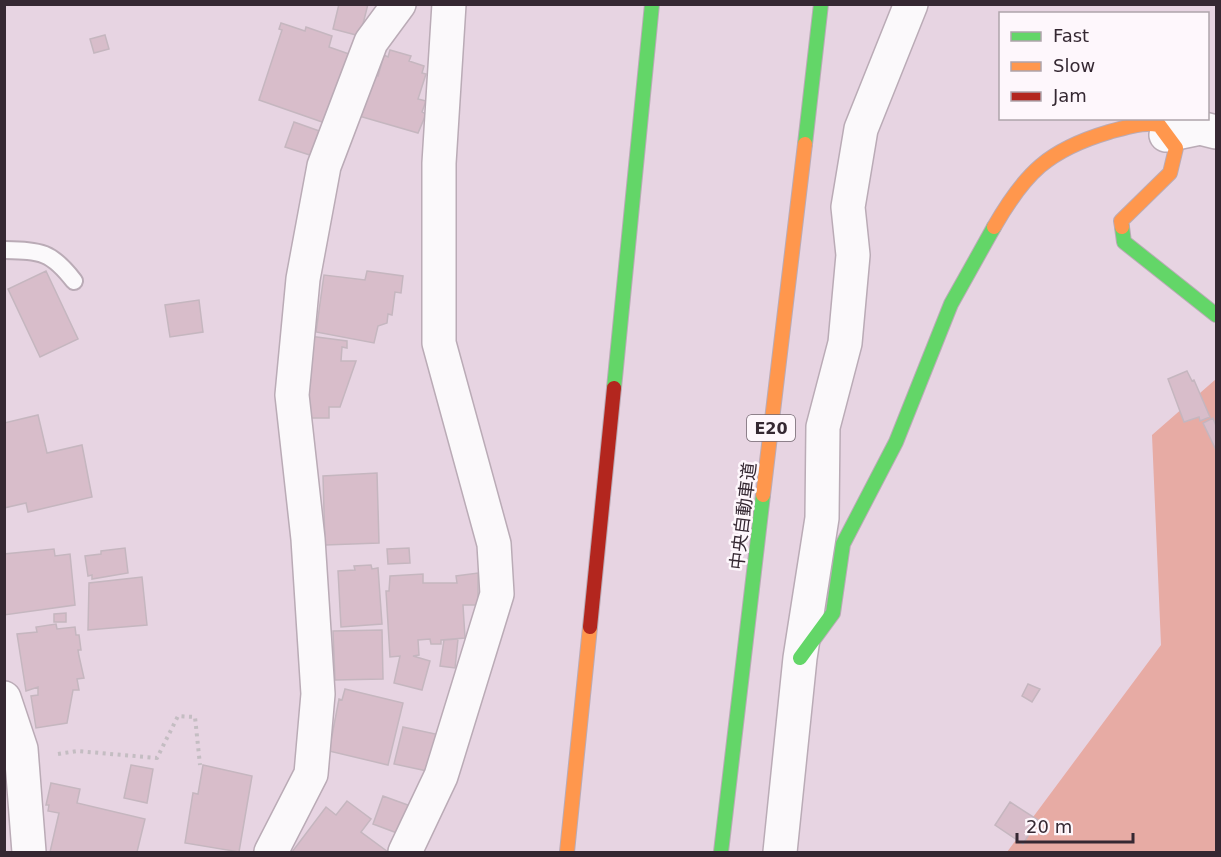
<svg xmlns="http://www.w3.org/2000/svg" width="1221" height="857" font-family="'DejaVu Sans','Noto Sans JP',sans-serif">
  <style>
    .green { fill: #e7aba4 }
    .building { fill: #d8bdca; stroke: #c5b6bf; stroke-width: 1.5 }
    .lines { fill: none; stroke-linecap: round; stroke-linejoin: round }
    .lane-casing { stroke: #baabb6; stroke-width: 20 }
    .street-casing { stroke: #baabb6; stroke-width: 36 }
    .fast-casing { stroke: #baabb6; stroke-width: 16 }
    .slow-casing { stroke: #baabb6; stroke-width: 16 }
    .jam-casing { stroke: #baabb6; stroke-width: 16 }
    .path { stroke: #c4bdc2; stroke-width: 4; stroke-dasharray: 3 4.5; stroke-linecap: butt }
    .lane { stroke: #fbf9fb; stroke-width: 16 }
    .street { stroke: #fbf9fb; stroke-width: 33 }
    .fast { stroke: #63d668; stroke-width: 14 }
    .slow { stroke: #ff974d; stroke-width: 14 }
    .jam { stroke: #b3261e; stroke-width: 14 }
    .labels { text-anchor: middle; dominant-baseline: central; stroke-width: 5; stroke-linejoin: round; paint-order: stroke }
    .shield { fill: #fef7fc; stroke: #71666f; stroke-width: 1.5 }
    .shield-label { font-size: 16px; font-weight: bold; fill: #352832 }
    .street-label { font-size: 18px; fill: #352832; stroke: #fef7fc }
  </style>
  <rect width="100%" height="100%" fill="#e7d4e2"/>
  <path class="green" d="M1216,379V852H1007L1161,645L1152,435Z"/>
  <path class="building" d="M339,4H368L360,36L333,29Z
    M281,23L305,31L306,27L332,36L329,47L349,54L325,123L259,100L282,30L279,29Z
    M105,35L109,49L94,53L90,39Z
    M390,50L411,56L409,61L424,66L422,73L426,74L418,99L426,101L422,112L426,114L418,133L359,116L373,74L378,76L384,55L388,57Z
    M294,122L325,133L316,157L285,147Z
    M46,271L78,339L40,357L8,289Z
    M367,271L403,276L401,293L395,292L392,315L388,314L387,323L378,326L374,343L316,332L324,275L365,280Z
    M199,300L203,332L170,337L165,305Z
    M309,336L347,341V348L342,347L341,361H356L340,407H329V418H307Z
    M1187,371L1192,381L1194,380L1210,417L1200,421L1199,417L1184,422L1168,379Z
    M38,415L47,453L82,445L92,497L28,512L26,503L4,508V423Z
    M1213,418L1216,426V450L1203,423Z
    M377,473L379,543L325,545L323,476Z
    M125,548L128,573L92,579V575L88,576L85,556L101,554V551Z
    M409,548L410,563L388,564L387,549Z
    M54,549L55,556L70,554L75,605L4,615V554Z
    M371,565L372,569L378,568L382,624L341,627L338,571L355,570L354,566Z
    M478,573V605H463L465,638L441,640V644H431L430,639L418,640L419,655L413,656L430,661L422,690L394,683L400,656L390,657L386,591H389L390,576L423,574V583H457L456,576Z
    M142,577L147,625L88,630L89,583Z
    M66,613V622H54V614Z
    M56,624L57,629L75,627L76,635H79L81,650H78L79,656L84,678L77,679L79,690H73L67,723L36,728L31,696L38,695V687L26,691L17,634L37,632L36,627Z
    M382,630L383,679L335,680L333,631Z
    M458,639L455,668L440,666L444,640Z
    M1028,684L1040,689L1032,702L1022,696Z
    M345,689L403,703L388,765L329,751L339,699L342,700Z
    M403,727L440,735L432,772L394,764Z
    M131,765L153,769L147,803L124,798Z
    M203,765L252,776L239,852L185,843L193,793L198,794Z
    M51,783L80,789L77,803L145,819L137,852H50L59,813L48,811L49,805H46Z
    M383,796L416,808L405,836L373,824Z
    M347,801L371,819L361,832L388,852H292L326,807L336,815Z
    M1010,802L1038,820L1023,844L995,825Z"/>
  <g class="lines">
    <defs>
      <path id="lane" d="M4,250C41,251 51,251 74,281"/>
      <path id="street" d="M1166,135L1200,128L1216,132
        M4,698L21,749L29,852
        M271,852L311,774L318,694L308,539L292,395L303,279L324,166L371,42L399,4
        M405,852L441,776L497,594L494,544L439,343V163L449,4
        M780,852L800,658L822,518L823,427L845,343L853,255L848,207L861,129L911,4"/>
      <path id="fast" d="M805,144L821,4
        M1122,227L1124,242L1216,315
        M614,388L652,4
        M800,658L833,613L843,544L896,442L951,304L994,227
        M721,852L763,495"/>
      <path id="slow" d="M994,227C1025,173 1048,150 1109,132C1127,127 1140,122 1159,125L1176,148L1170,173L1121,221L1122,227
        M763,495L805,144
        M567,852L590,627"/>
      <path id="jam" d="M590,627L614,388"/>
    </defs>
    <use href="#lane" class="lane-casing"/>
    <use href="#street" class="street-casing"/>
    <use href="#fast" class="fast-casing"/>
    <use href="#slow" class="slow-casing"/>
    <use href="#jam" class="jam-casing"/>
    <path class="path" d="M58,754L77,751L157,758L178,716L195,717L200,765"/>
    <use href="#lane" class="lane"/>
    <use href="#street" class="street"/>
    <use href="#fast" class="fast"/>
    <use href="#slow" class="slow"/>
    <use href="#jam" class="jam"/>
  </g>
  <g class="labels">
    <rect class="shield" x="747" y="415" width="48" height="26" rx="4.5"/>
    <g class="shield-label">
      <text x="771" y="428">E20</text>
    </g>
    <g class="street-label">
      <text transform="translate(743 516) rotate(-83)">中央自動車道</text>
    </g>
  </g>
  <rect width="1221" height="857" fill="none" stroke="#352832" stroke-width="12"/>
  <rect x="999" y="12" width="210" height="108" fill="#fef7fc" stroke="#aea4ab" stroke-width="1.5"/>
  <rect x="1011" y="32" width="30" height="9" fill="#63d668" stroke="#aea4ab" stroke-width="1.5"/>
  <text x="1053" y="42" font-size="18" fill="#352832">Fast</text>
  <rect x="1011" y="62" width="30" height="9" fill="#ff974d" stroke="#aea4ab" stroke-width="1.5"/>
  <text x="1053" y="72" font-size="18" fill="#352832">Slow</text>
  <rect x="1011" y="92" width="30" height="9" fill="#b3261e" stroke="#aea4ab" stroke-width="1.5"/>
  <text x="1053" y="102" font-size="18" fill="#352832">Jam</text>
  <path d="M1017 833v9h116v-9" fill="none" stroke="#352832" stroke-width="3"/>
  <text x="1026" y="833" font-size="18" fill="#352832" stroke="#fef7fc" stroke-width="4.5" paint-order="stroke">20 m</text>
</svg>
